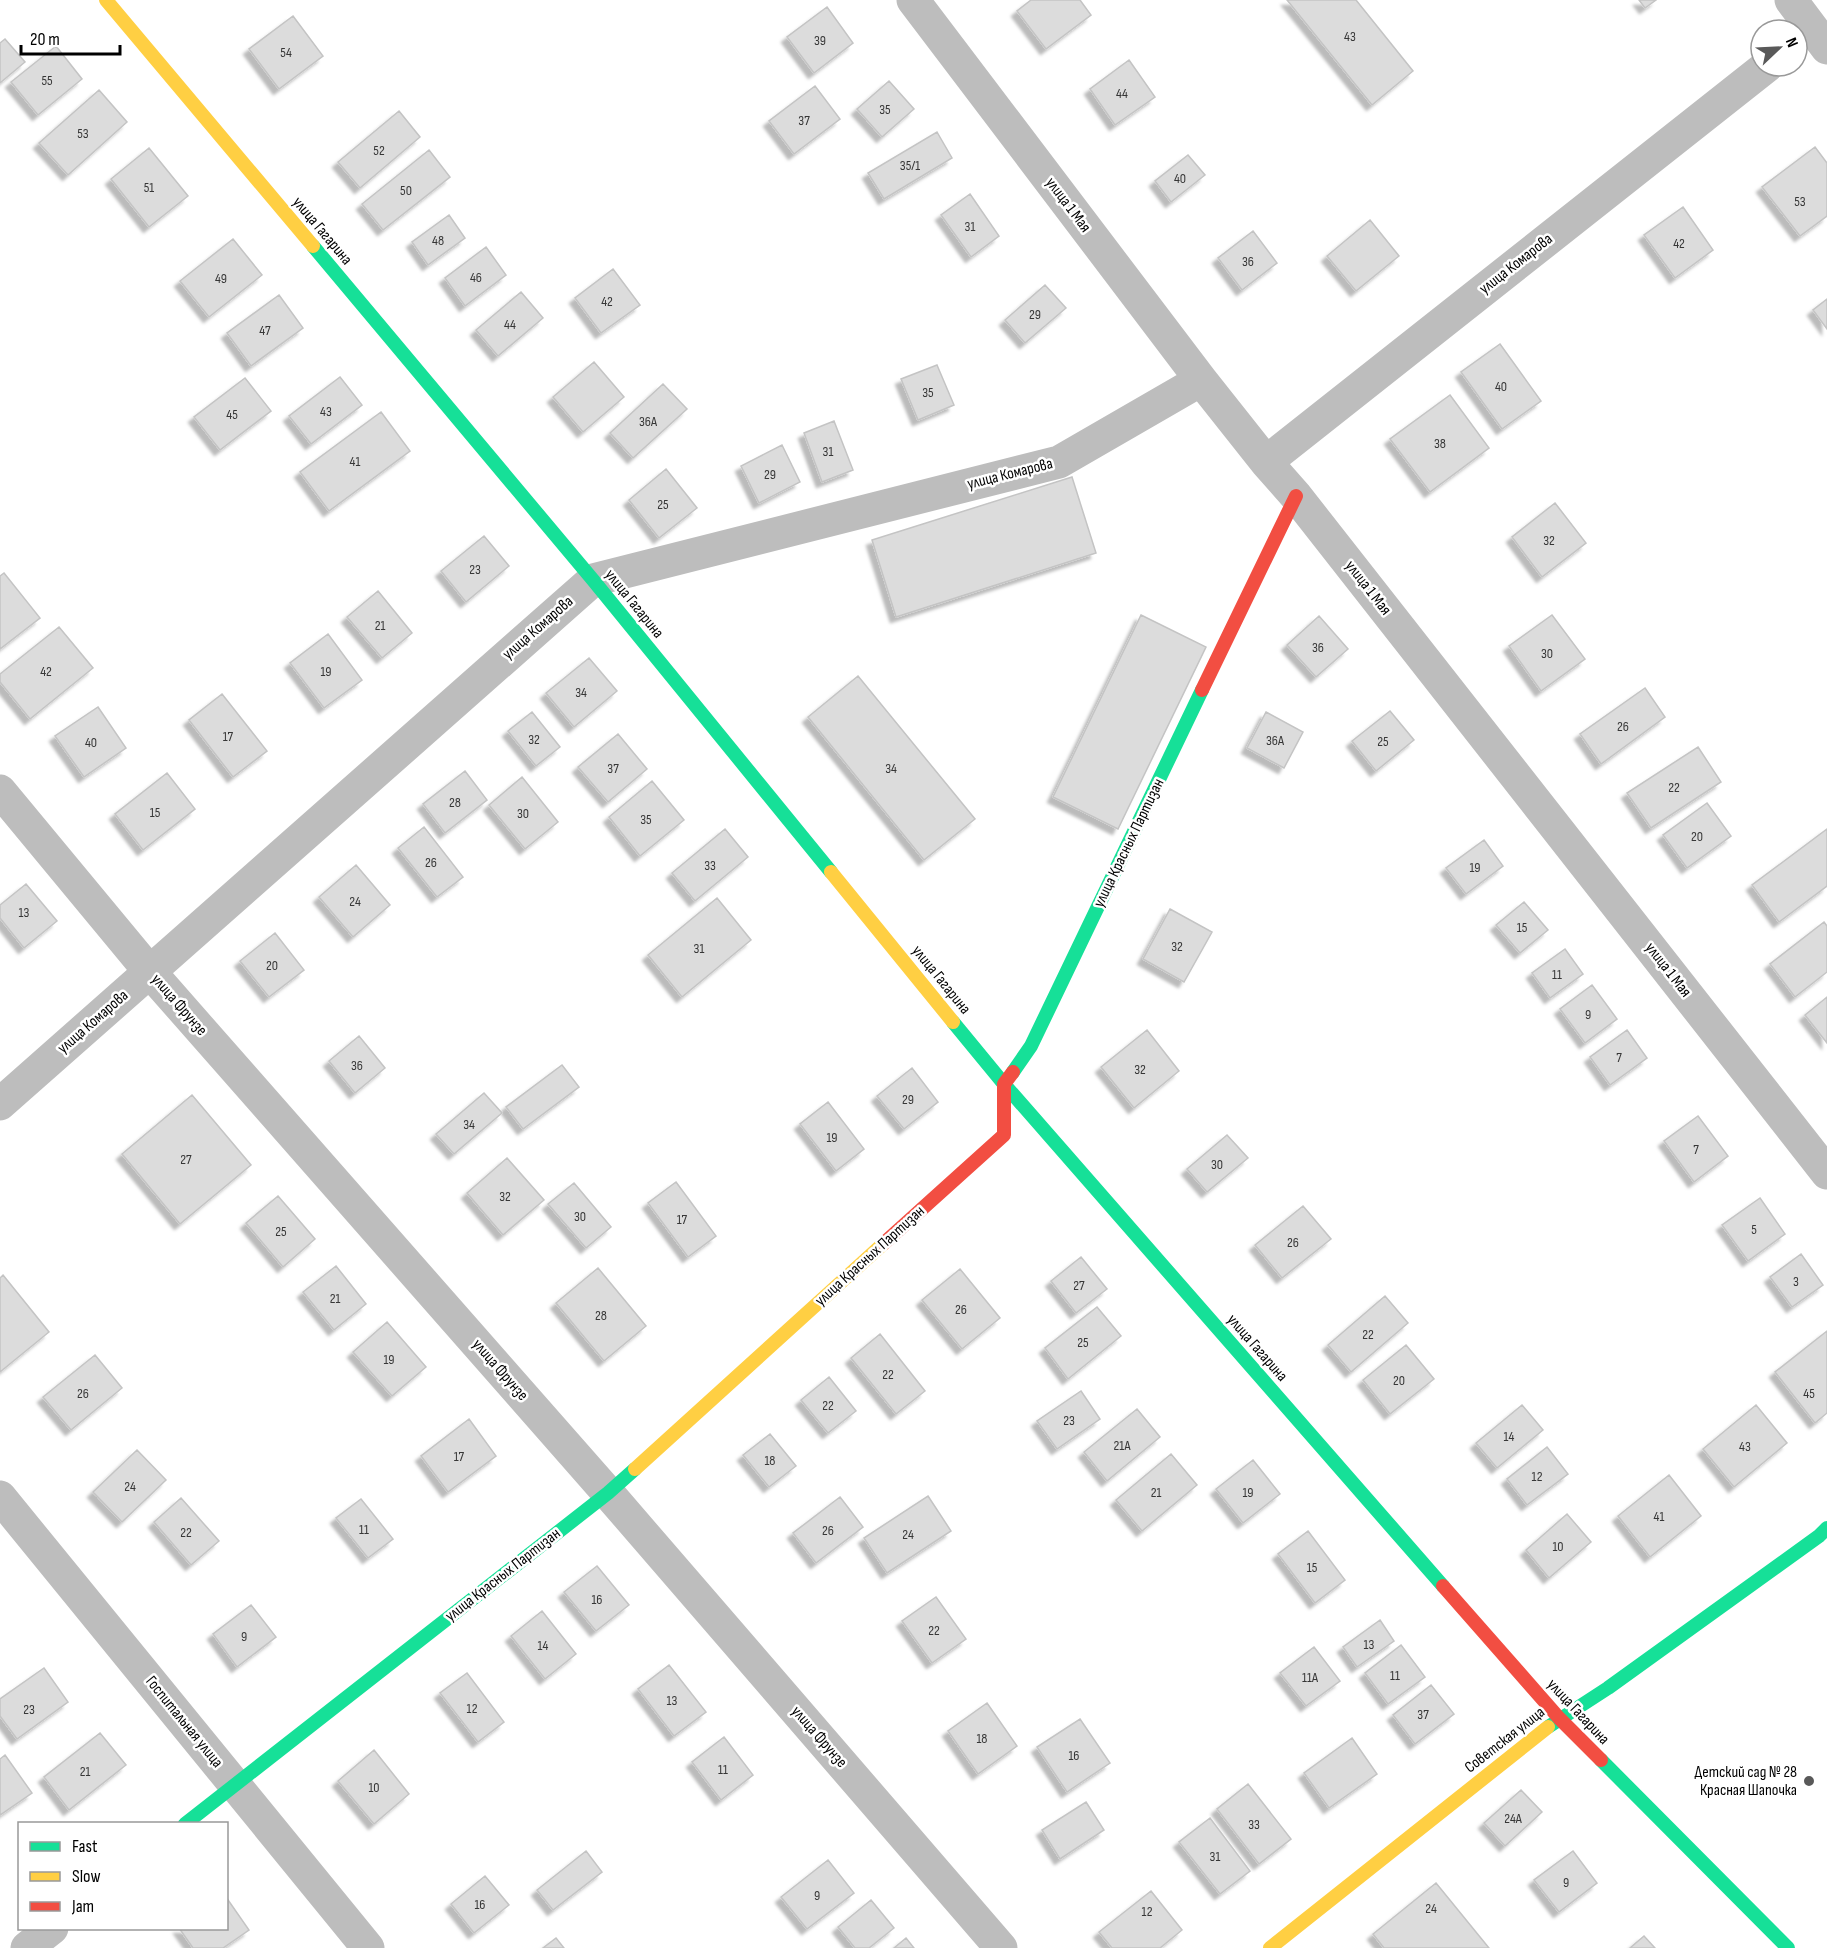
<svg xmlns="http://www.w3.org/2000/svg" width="1827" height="1948" font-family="'Sofia Sans Condensed',sans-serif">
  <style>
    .building { fill: #dcdcdc; stroke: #c4c4c4; stroke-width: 1.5; filter: url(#shadow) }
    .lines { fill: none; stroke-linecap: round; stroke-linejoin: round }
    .street { stroke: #bdbdbd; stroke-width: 33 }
    .fast { stroke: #16e098; stroke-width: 14 }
    .slow { stroke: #ffcf43; stroke-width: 14 }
    .jam { stroke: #f24e42; stroke-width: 14 }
    .poi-dot { fill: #595959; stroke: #fff; stroke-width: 2 }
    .labels { text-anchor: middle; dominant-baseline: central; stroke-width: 5; stroke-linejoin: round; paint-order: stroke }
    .number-label { font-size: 14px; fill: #373737 }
    .street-label { font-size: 16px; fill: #000; stroke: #fff }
    .poi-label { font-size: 16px; fill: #000; stroke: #fff; text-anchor: end }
  </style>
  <defs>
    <filter id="shadow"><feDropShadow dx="-5.5" dy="5.5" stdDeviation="1.5" flood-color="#0004"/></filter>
  </defs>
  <rect width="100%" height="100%" fill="#fff"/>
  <path class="building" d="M1031,0H1080L1091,15L1046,49L1017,11Z
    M1287,0H1356L1413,71L1372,105Z
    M1639,0H1656L1645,8Z
    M827,7L853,43L814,73L787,37Z
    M293,16L323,56L279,89L249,49Z
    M5,39L25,62L0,83V43Z
    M56,46L82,79L38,115L11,82Z
    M1129,60L1155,97L1115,125L1090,89Z
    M889,81L914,109L882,137L857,109Z
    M815,86L840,119L794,154L769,121Z
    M99,90L127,122L68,175L39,143Z
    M399,111L420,137L360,188L338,162Z
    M937,132L952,158L884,199L868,173Z
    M1815,147L1827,163V216L1800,236L1762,187Z
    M149,148L188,196L149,227L111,179Z
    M429,150L450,177L383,230L362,204Z
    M1188,155L1205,175L1171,202L1155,181Z
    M970,194L999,236L971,257L941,215Z
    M1683,207L1713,250L1675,278L1644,235Z
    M449,215L465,238L428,265L412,242Z
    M1370,220L1399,256L1356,291L1327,256Z
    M1253,231L1277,263L1242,290L1218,258Z
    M233,239L262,275L209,317L180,281Z
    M486,247L506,275L465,306L445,278Z
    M613,269L640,305L601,333L575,298Z
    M1045,285L1066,308L1025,343L1005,320Z
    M521,292L543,318L498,356L476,330Z
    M279,295L303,328L251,366L227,333Z
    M1827,299V329L1813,310Z
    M1500,344L1541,401L1502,429L1461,372Z
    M594,362L624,397L583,432L553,397Z
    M937,365L954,405L918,420L901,379Z
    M340,377L362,405L311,444L289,416Z
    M245,378L271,411L220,450L194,417Z
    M663,384L687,409L633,458L610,433Z
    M1450,395L1489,448L1430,492L1390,439Z
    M381,412L410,451L329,511L300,472Z
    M834,421L853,470L822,482L804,433Z
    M782,445L800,482L759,503L741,466Z
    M666,469L697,508L659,538L629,500Z
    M1072,477L1096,553L896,617L872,540Z
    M1555,503L1586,543L1542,577L1512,537Z
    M484,536L509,566L466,602L441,571Z
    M4,573L40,618L0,649V576Z
    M378,591L412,633L382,658L347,617Z
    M1141,615L1206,647L1118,829L1053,797Z
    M1552,615L1585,659L1541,691L1509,646Z
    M1319,616L1348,649L1316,677L1287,645Z
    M59,627L93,668L30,719L0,682V674Z
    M328,634L362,680L324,708L290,663Z
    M589,658L617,691L574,727L546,693Z
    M858,676L975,819L924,860L808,717Z
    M1645,688L1665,717L1601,764L1580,734Z
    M222,694L267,751L233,777L189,720Z
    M98,707L126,748L84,777L55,736Z
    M1390,711L1414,740L1376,771L1352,741Z
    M532,712L560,747L536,766L508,731Z
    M1266,712L1303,732L1284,768L1247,748Z
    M618,734L647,769L608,802L578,767Z
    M1698,747L1721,782L1651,828L1627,793Z
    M465,771L487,800L445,833L423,804Z
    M167,773L195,809L143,850L115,814Z
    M522,777L558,822L525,849L489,805Z
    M652,781L684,820L640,856L609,817Z
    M1707,803L1731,836L1687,868L1663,835Z
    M424,827L463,877L437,897L398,848Z
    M725,829L748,857L695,901L672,873Z
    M1827,829V886L1779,922L1752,885Z
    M1484,840L1503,866L1466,894L1446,868Z
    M356,865L390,905L353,937L319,897Z
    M26,884L57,921L24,948L0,918V905Z
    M717,898L751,940L682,997L648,955Z
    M1524,902L1548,930L1520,953L1496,925Z
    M1170,909L1212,932L1184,982L1143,959Z
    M1824,922L1827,926V972L1795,997L1770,964Z
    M275,933L304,970L269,997L240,961Z
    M1565,949L1583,974L1550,998L1532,973Z
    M1592,985L1617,1019L1585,1043L1560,1009Z
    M1827,997V1043L1805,1015Z
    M1147,1030L1179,1071L1134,1108L1101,1067Z
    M1627,1030L1647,1058L1610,1085L1590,1057Z
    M359,1036L385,1068L355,1093L329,1061Z
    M562,1065L579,1087L523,1129L506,1107Z
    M912,1068L938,1102L904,1129L877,1096Z
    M484,1093L502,1113L454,1154L436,1134Z
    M192,1095L251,1165L180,1224L122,1154Z
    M828,1102L864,1149L836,1171L800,1124Z
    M1698,1116L1728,1156L1694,1182L1664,1141Z
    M1227,1135L1248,1158L1207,1192L1187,1169Z
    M507,1158L544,1200L503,1235L467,1193Z
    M676,1182L716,1236L688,1257L648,1203Z
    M574,1183L611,1227L586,1248L548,1204Z
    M278,1196L315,1239L283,1267L246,1223Z
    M1760,1198L1785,1234L1748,1261L1722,1225Z
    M1303,1206L1331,1239L1282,1278L1255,1245Z
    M1801,1254L1823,1285L1792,1307L1770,1277Z
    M1081,1257L1107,1289L1076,1313L1051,1281Z
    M336,1266L366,1304L334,1330L303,1292Z
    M598,1268L646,1326L604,1361L556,1303Z
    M960,1269L1000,1318L962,1349L922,1300Z
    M3,1275L49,1332L0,1372V1278Z
    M1385,1296L1408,1323L1351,1372L1328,1345Z
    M1097,1307L1121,1336L1068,1379L1045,1348Z
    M387,1322L426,1367L392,1396L353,1352Z
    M1827,1331V1413L1815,1423L1775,1372Z
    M880,1334L925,1391L896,1414L851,1358Z
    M1406,1345L1434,1379L1390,1414L1363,1380Z
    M95,1355L122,1388L71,1430L43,1397Z
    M829,1377L856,1411L828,1433L801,1400Z
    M1081,1391L1100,1419L1057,1449L1037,1421Z
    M1522,1405L1543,1430L1497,1468L1476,1443Z
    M1756,1405L1787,1443L1734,1487L1703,1449Z
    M1137,1409L1160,1437L1107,1481L1084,1452Z
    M469,1419L496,1456L448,1492L421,1456Z
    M770,1434L796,1466L769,1487L743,1455Z
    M1547,1447L1568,1474L1527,1505L1507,1479Z
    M137,1450L166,1480L122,1522L93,1492Z
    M1171,1454L1197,1485L1142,1531L1116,1500Z
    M1253,1460L1280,1494L1243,1523L1216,1489Z
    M1669,1475L1701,1516L1650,1557L1618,1516Z
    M928,1496L951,1531L887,1573L864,1538Z
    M840,1497L863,1527L816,1563L793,1533Z
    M181,1498L219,1541L191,1565L154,1522Z
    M361,1499L393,1539L368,1558L336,1518Z
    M1567,1514L1591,1542L1549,1578L1526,1550Z
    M1308,1531L1345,1580L1315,1603L1278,1554Z
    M597,1566L629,1605L596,1631L564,1592Z
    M936,1597L966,1639L932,1663L902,1621Z
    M251,1605L276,1637L237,1667L213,1634Z
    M542,1611L576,1654L545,1679L511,1636Z
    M1380,1620L1394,1641L1357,1667L1343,1647Z
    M1401,1645L1425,1677L1388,1704L1365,1673Z
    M1314,1647L1340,1681L1306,1706L1280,1673Z
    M669,1665L706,1712L674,1736L638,1689Z
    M44,1668L68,1702L17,1739L0,1716V1699Z
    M467,1673L504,1722L478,1742L440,1693Z
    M1431,1685L1454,1714L1415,1744L1393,1715Z
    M987,1703L1017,1746L978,1774L948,1731Z
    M1080,1719L1110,1763L1067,1792L1037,1747Z
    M100,1733L126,1765L69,1810L44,1777Z
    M724,1737L753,1775L721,1800L692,1762Z
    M1352,1738L1377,1774L1329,1808L1304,1773Z
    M374,1750L409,1794L374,1824L338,1781Z
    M5,1755L32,1793L0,1815V1759Z
    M1248,1784L1291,1839L1259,1864L1217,1809Z
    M1521,1790L1542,1812L1505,1846L1484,1823Z
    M1086,1802L1104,1830L1060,1859L1042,1830Z
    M1210,1818L1250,1871L1220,1894L1179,1842Z
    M586,1851L602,1872L553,1910L537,1890Z
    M1573,1851L1597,1883L1559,1912L1534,1880Z
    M828,1860L854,1893L807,1929L781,1897Z
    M485,1876L509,1905L474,1933L451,1904Z
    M1436,1883L1489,1948H1384L1373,1934Z
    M1151,1891L1182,1930L1160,1948H1112L1099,1932Z
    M226,1897L249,1930L223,1948H193L179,1928H226Z
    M871,1900L894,1928L869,1948H855L838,1927Z
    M1644,1936L1655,1948H1630Z
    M556,1938L564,1948H543Z
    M906,1938L914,1948H894Z"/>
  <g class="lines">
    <path class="street" d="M913,0L1201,380L1266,462L1296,496L1827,1173
      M1791,0L1827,48
      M1266,462L1767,66
      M0,791L150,972L608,1493L1001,1948
      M0,1104L593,580L1059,462L1201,380
      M0,1497L368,1948
      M27,1948L52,1928"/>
    <path class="fast" d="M313,246L593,580L831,872
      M953,1022L1004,1084L1443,1586
      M1013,1072L1031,1046L1202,690
      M1548,1727L1608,1688L1819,1536L1827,1528
      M1601,1760L1788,1948
      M185,1824L608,1493L635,1469"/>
    <path class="slow" d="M106,0L313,246
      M831,872L953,1022
      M635,1469L883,1244
      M1270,1948L1548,1727"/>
    <path class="jam" d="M1202,690L1296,496
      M883,1244L1004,1135V1084L1013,1072
      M1443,1586L1559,1718L1601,1760"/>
  </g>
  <circle class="poi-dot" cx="1809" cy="1781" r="6"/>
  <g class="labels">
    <g class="number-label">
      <text x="1350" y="36">43</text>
      <text x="820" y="40">39</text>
      <text x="286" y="52">54</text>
      <text x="47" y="80">55</text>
      <text x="1122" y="93">44</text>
      <text x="885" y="109">35</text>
      <text x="804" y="120">37</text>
      <text x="83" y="133">53</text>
      <text x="379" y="150">52</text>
      <text x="910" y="165">35/1</text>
      <text x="1180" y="178">40</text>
      <text x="149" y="187">51</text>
      <text x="406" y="190">50</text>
      <text x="1800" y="201">53</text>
      <text x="970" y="226">31</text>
      <text x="438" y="240">48</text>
      <text x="1679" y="243">42</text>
      <text x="1248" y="261">36</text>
      <text x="476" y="277">46</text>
      <text x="221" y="278">49</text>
      <text x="607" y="301">42</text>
      <text x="1035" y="314">29</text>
      <text x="510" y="324">44</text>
      <text x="265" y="330">47</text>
      <text x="1501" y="386">40</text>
      <text x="928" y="392">35</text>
      <text x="326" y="411">43</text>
      <text x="232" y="414">45</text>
      <text x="648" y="421">36А</text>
      <text x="1440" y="443">38</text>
      <text x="828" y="451">31</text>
      <text x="355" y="461">41</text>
      <text x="770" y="474">29</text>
      <text x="663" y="504">25</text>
      <text x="1549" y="540">32</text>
      <text x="475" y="569">23</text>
      <text x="380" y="625">21</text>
      <text x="1318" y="647">36</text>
      <text x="1547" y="653">30</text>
      <text x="46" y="671">42</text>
      <text x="326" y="671">19</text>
      <text x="581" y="692">34</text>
      <text x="1623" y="726">26</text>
      <text x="228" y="736">17</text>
      <text x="534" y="739">32</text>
      <text x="1275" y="740">36А</text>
      <text x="1383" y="741">25</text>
      <text x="91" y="742">40</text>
      <text x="613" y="768">37</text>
      <text x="891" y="768">34</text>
      <text x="1674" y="787">22</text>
      <text x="455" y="802">28</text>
      <text x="155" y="812">15</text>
      <text x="523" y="813">30</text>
      <text x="646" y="819">35</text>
      <text x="1697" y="836">20</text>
      <text x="431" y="862">26</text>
      <text x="710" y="865">33</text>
      <text x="1475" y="867">19</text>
      <text x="355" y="901">24</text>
      <text x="24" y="912">13</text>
      <text x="1522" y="927">15</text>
      <text x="1177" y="946">32</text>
      <text x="699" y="948">31</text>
      <text x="272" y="965">20</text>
      <text x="1557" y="974">11</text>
      <text x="1588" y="1014">9</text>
      <text x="1619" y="1057">7</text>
      <text x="357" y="1065">36</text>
      <text x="1140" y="1069">32</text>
      <text x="908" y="1099">29</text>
      <text x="469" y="1124">34</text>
      <text x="832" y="1137">19</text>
      <text x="1696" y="1149">7</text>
      <text x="186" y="1159">27</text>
      <text x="1217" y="1164">30</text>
      <text x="505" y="1196">32</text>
      <text x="580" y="1216">30</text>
      <text x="682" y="1219">17</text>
      <text x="1754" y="1229">5</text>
      <text x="281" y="1231">25</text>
      <text x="1293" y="1242">26</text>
      <text x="1796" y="1281">3</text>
      <text x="1079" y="1285">27</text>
      <text x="335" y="1298">21</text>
      <text x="961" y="1309">26</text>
      <text x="601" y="1315">28</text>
      <text x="1368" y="1334">22</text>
      <text x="1083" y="1342">25</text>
      <text x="389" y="1359">19</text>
      <text x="888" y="1374">22</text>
      <text x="1399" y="1380">20</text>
      <text x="83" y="1393">26</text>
      <text x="1809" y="1393">45</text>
      <text x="828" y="1405">22</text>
      <text x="1069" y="1420">23</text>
      <text x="1509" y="1436">14</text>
      <text x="1122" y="1445">21А</text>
      <text x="1745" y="1446">43</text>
      <text x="459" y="1456">17</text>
      <text x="770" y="1460">18</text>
      <text x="1537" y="1476">12</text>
      <text x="130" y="1486">24</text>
      <text x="1156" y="1492">21</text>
      <text x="1248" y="1492">19</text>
      <text x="1659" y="1516">41</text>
      <text x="364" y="1529">11</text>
      <text x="828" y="1530">26</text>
      <text x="186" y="1532">22</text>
      <text x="908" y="1534">24</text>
      <text x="1558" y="1546">10</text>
      <text x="1312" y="1567">15</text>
      <text x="597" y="1599">16</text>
      <text x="934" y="1630">22</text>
      <text x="244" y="1636">9</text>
      <text x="1369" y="1644">13</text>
      <text x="543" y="1645">14</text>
      <text x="1395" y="1675">11</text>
      <text x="1310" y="1677">11А</text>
      <text x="672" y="1700">13</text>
      <text x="472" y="1708">12</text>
      <text x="29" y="1709">23</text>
      <text x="1423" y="1714">37</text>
      <text x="982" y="1738">18</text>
      <text x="1074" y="1755">16</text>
      <text x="723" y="1769">11</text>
      <text x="85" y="1771">21</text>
      <text x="374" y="1787">10</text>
      <text x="1513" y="1818">24А</text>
      <text x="1254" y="1824">33</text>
      <text x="1215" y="1856">31</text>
      <text x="1566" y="1882">9</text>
      <text x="817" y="1895">9</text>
      <text x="480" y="1904">16</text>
      <text x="1431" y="1908">24</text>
      <text x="1147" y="1911">12</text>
    </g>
    <g class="street-label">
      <text transform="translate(1068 205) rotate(53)">улица 1 Мая</text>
      <text transform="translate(322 231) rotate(50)">улица Гагарина</text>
      <text transform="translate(1516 264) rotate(-38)">улица Комарова</text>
      <text transform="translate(1010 474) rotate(-14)">улица Комарова</text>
      <text transform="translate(1368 588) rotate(52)">улица 1 Мая</text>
      <text transform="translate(634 604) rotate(51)">улица Гагарина</text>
      <text transform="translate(538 628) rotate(-41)">улица Комарова</text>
      <text transform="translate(1129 843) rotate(-64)">улица Красных Партизан</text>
      <text transform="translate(1668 970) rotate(52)">улица 1 Мая</text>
      <text transform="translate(941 980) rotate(51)">улица Гагарина</text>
      <text transform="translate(179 1005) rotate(49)">улица Фрунзе</text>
      <text transform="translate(93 1022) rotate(-41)">улица Комарова</text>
      <text transform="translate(870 1256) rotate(-42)">улица Красных Партизан</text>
      <text transform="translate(1257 1348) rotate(49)">улица Гагарина</text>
      <text transform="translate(500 1370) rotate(49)">улица Фрунзе</text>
      <text transform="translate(503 1575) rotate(-38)">улица Красных Партизан</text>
      <text transform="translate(1578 1712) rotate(47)">улица Гагарина</text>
      <text transform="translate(184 1722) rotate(51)">Госпитальная улица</text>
      <text transform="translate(819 1737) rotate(49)">улица Фрунзе</text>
      <text transform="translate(1505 1740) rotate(-38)">Советская улица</text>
    </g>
    <g class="poi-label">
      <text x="1797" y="1772">Детский сад № 28<tspan x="1797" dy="18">Красная Шапочка</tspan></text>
    </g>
  </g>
  <rect x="18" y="1822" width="210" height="108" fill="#ffffff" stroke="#999999" stroke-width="1.5"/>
  <rect x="30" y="1842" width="30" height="9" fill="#16e098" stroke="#999999" stroke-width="1.5"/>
  <text x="72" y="1852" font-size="18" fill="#000000">Fast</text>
  <rect x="30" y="1872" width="30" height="9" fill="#ffcf43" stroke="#999999" stroke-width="1.5"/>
  <text x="72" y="1882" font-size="18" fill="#000000">Slow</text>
  <rect x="30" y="1902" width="30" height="9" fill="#f24e42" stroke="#999999" stroke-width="1.5"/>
  <text x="72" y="1912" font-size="18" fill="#000000">Jam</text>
  <g transform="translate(1779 48) rotate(67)"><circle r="28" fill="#ffffff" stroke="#999999" stroke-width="1.5"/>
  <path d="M0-4.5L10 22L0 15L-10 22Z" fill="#595959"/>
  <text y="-9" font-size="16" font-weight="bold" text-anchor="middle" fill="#000000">N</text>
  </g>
  <path d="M21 45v9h99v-9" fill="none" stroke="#000000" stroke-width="3"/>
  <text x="30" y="45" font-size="18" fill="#000000" stroke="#ffffff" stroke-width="4.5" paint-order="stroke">20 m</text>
</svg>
